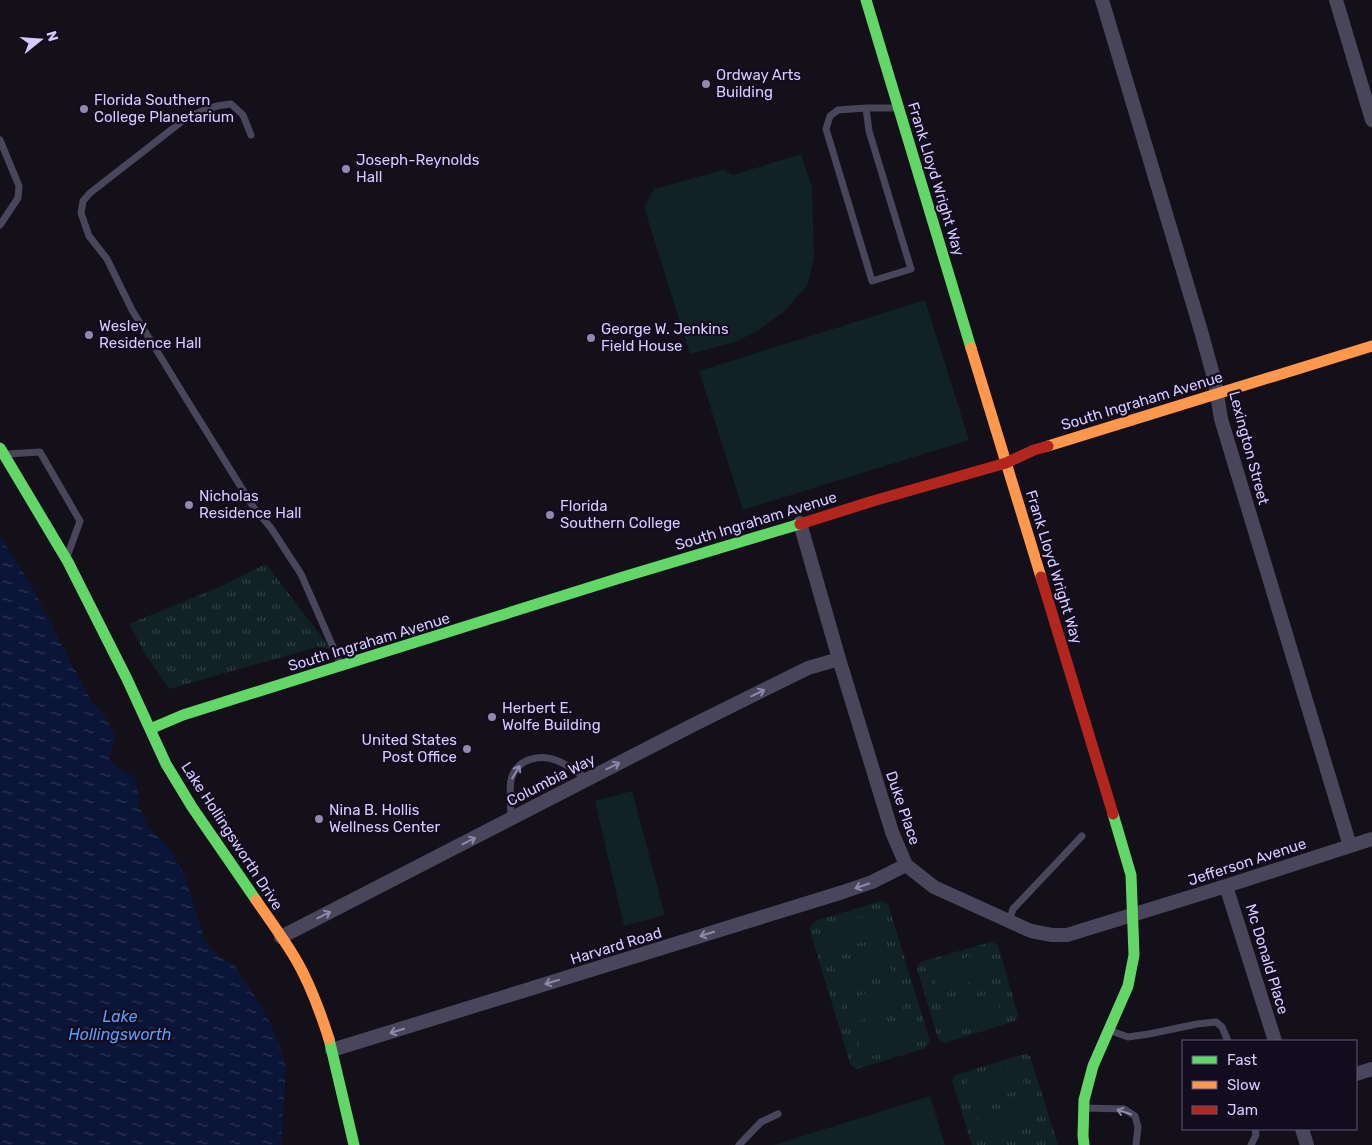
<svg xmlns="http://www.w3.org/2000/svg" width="1372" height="1145" font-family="Rubik,sans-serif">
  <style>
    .park { fill: url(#park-tufts) }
    .garden { fill: #102226 }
    .water { fill: url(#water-ripples) }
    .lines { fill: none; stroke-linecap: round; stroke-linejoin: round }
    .lane { stroke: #49455b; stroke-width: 7 }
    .street { stroke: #49455b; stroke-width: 14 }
    .fast { stroke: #63d668; stroke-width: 11 }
    .slow { stroke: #ff974d; stroke-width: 11 }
    .jam { stroke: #b3261e; stroke-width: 11 }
    .oneway { stroke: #9088ac }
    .poi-dot { fill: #9289ae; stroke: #120c1e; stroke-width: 2 }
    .labels { text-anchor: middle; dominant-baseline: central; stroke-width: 4.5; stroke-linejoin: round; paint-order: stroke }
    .poi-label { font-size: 15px; fill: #d7cafe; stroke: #120c1e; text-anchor: start }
    .street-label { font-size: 15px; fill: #d7cafe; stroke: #120c1e }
    .water-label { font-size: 16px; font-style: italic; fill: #5a9bfc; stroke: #120c1e }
  </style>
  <defs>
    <pattern id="park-tufts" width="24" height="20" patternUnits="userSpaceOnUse" patternTransform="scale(1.25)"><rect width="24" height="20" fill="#102226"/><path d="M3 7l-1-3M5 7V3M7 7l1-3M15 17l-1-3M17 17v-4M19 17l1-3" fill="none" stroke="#324147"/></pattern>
    <pattern id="water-ripples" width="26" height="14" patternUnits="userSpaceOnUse" patternTransform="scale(1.25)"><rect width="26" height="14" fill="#0b1537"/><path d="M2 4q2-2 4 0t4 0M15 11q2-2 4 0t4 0" fill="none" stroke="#2e3655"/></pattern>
  </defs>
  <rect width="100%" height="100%" fill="#13101a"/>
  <path class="park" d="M266,564L331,649L317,647L169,689L147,657L129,624L217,588Z
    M881,901L888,904L930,1041L926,1048L857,1069L851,1066L809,928L815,921Z
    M991,942L998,945L1018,1015L1015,1021L945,1043L938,1039L917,968L920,962Z
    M1025,1054L1030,1056L1058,1145H972L952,1081L955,1075Z"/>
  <path class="garden" d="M801,154L812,187L814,257L808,284L785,311L759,330L735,342L690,354L644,207L654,189L723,170L733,175Z
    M925,300L969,440L743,510L699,371Z
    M632,791L665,915L624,926L595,801Z
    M875,913L882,936L830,952L823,929Z
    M885,948L892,972L840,988L833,964Z
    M984,952L991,976L939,992L932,968Z
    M897,984L904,1007L852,1023L845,1000Z
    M995,992L1002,1016L950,1032L943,1008Z
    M907,1019L915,1043L863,1059L856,1036Z
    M1018,1065L1025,1088L973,1104L966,1081Z
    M930,1096L945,1145H774Z
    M1028,1100L1036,1123L984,1140L977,1116Z"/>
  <path class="water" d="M0,536L31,585L92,703L105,716L115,736L109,759L116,767L133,776L137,783L139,806L147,825L172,852L185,876L205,941L219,957L235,966L264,1011L276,1036L286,1067L281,1145H0Z"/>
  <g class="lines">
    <path class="lane" d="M866,108L869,131L911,269L872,281L826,129L830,116L838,110L866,108H896
      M251,135L243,115L231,104C214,105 201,111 185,119L90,193L83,201L81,213L89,236L107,259L132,310L182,392L254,508L271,528L301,574L340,663
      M0,140L19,186L18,198L0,225
      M7,454L40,452L80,521L68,554
      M511,819C511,808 509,790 511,780C516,759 540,753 558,761C568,765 578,773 587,779
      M1009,921L1013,909L1082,836
      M1111,1031L1128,1037L1149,1034L1197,1024L1216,1022L1222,1027L1228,1041
      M1084,1108L1124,1109L1135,1116L1138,1127L1136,1145
      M739,1145L761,1122L778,1114
      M1251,1145L1256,1135L1255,1129"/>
    <path class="street" d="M1102,0L1201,331L1215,382L1221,419L1350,846
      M1336,0L1372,120
      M800,523L839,659L892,832L906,865L934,887L1031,931L1052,935H1067L1226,886L1372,839
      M1226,886L1275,1041
      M281,937L691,726L808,668L839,659
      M332,1050L843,892L872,882L906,865
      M1356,1074L1372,1069
      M1302,1129L1307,1145"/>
    <path class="fast" d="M866,0L971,348
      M0,448L68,562L127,679L166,764L192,807L256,900
      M150,729L183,715L623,577L800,524
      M329,1039L354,1145
      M1084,1145L1083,1136L1084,1100L1093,1066L1128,986L1134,955L1131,875L1113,814"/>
    <path class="slow" d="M971,348L1041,577
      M1048,446L1372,346
      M256,900C269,919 283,938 295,958C310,983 320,1011 329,1039"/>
    <path class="jam" d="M800,524L873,501L1006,463L1034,450L1048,446
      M1041,577L1113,814"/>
  </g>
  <defs><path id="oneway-shaft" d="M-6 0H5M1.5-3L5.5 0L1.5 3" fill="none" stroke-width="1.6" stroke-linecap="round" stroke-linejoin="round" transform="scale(1.25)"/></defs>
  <g class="oneway">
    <use href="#oneway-shaft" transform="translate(758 693) rotate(-26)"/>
    <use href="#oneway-shaft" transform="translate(613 766) rotate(-27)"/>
    <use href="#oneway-shaft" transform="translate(516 772) rotate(-59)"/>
    <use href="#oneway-shaft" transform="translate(469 841) rotate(-27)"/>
    <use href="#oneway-shaft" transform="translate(862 886) rotate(161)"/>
    <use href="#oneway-shaft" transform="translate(324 915) rotate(-27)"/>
    <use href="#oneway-shaft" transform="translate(707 934) rotate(163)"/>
    <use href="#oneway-shaft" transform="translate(552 982) rotate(163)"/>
    <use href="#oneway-shaft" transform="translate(397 1031) rotate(163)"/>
    <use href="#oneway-shaft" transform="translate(1124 1112) rotate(-162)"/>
  </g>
  <g class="poi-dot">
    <circle cx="706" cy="84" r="5"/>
    <circle cx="84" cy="109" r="5"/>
    <circle cx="346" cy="169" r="5"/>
    <circle cx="89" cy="335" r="5"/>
    <circle cx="591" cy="338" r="5"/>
    <circle cx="189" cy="505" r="5"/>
    <circle cx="550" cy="515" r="5"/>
    <circle cx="492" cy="717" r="5"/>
    <circle cx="467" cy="749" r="5"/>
    <circle cx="319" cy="819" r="5"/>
  </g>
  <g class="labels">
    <g class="poi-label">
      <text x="716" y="75">Ordway Arts<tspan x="716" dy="17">Building</tspan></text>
      <text x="94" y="100">Florida Southern<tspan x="94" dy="17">College Planetarium</tspan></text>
      <text x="356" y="160">Joseph-Reynolds<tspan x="356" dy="17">Hall</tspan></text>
      <text x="99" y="326">Wesley<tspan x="99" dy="17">Residence Hall</tspan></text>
      <text x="601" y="329">George W. Jenkins<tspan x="601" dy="17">Field House</tspan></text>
      <text x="199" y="496">Nicholas<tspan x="199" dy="17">Residence Hall</tspan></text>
      <text x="560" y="506">Florida<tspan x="560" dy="17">Southern College</tspan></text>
      <text x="502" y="708">Herbert E.<tspan x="502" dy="17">Wolfe Building</tspan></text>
      <text x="457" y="740" text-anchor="end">United States<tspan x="457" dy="17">Post Office</tspan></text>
      <text x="329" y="810">Nina B. Hollis<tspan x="329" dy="17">Wellness Center</tspan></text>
    </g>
    <g class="street-label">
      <text transform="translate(936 179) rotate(73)">Frank Lloyd Wright Way</text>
      <text transform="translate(1142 401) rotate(-17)">South Ingraham Avenue</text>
      <text transform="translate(1249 448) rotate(75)">Lexington Street</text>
      <text transform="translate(756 521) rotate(-17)">South Ingraham Avenue</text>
      <text transform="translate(1054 567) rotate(73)">Frank Lloyd Wright Way</text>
      <text transform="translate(369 642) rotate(-17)">South Ingraham Avenue</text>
      <text transform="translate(551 780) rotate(-27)">Columbia Way</text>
      <text transform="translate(903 808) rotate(71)">Duke Place</text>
      <text transform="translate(232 836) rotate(57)">Lake Hollingsworth Drive</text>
      <text transform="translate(1247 862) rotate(-18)">Jefferson Avenue</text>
      <text transform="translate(616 946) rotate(-17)">Harvard Road</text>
      <text transform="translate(1267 959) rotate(73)">Mc Donald Place</text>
    </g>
    <g class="water-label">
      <text x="120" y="1016">Lake<tspan x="120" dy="18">Hollingsworth</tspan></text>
    </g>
  </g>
  <rect x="1182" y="1040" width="175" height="90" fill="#120c1e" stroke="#615878"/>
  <rect x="1192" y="1056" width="25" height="8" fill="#63d668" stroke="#615878"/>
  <text x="1227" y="1065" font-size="15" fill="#d7cafe">Fast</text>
  <rect x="1192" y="1081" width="25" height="8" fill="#ff974d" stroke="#615878"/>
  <text x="1227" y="1090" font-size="15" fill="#d7cafe">Slow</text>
  <rect x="1192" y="1106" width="25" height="8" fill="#b3261e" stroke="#615878"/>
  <text x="1227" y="1115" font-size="15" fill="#d7cafe">Jam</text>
  <g transform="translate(40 40) rotate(73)" stroke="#120c1e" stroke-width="4" paint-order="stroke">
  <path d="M0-4L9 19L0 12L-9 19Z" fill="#d7cafe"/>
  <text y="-8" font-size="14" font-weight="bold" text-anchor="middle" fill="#d7cafe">N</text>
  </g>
</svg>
